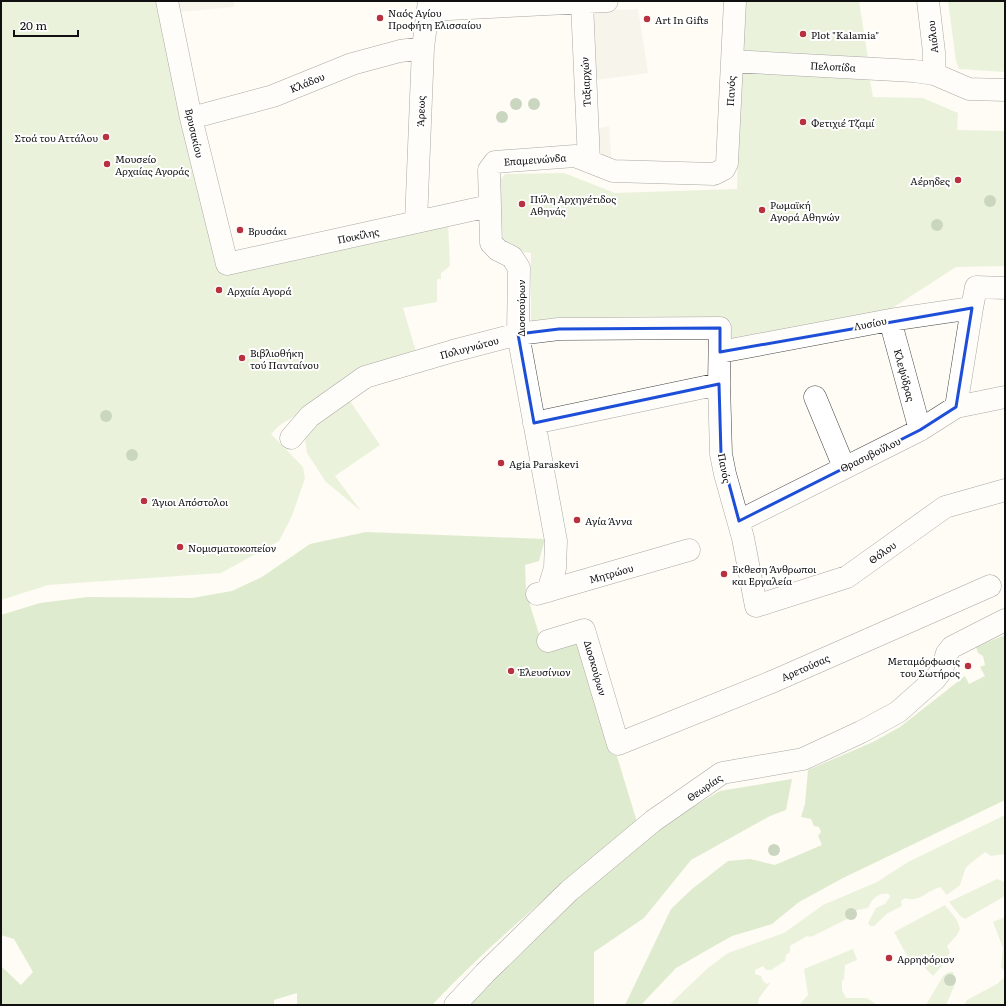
<svg xmlns="http://www.w3.org/2000/svg" width="1006" height="1006" font-family="Literata,serif">
  <style>
    .green { fill: #d6e7bf }
    .forest { fill: #bbd7a0 }
    .plaza { fill: #efebe2 }
    .lines { fill: none; stroke-linecap: round; stroke-linejoin: round }
    .minor-casing { stroke: #434343; stroke-width: 23 }
    .minor { stroke: #fff; stroke-width: 22 }
    .tree { fill: #8fa982 }
    .marked { fill: none; stroke: #1d4ed8; stroke-width: 3; stroke-linejoin: round }
    .poi-dot { fill: #b8313e; stroke: #fff; stroke-width: 1.5 }
    .labels { text-anchor: middle; dominant-baseline: central; stroke-width: 4; stroke-linejoin: round; paint-order: stroke }
    .poi-label { font-size: 10px; fill: #101010; stroke: #fff; text-anchor: start }
    .street-label { font-size: 10px; fill: #101010; stroke: #fff }
  </style>
  <rect width="100%" height="100%" fill="#fefcf4"/>
  <path class="green" d="M1,1H157C174,92 192,184 221,273L448,223L450,266L441,273V279H437V302L403,308L417,355L313,405L280,425L271,434L303,467L305,478L292,516L279,541L221,573L48,585L1,600Z
    M744,1H859L868,58L741,52Z
    M948,1H1005V72L959,69L956,61Z
    M740,73L834,77L869,75L873,97L923,98L958,113L957,130L1005,131V266L956,267L880,316L731,344V321H531V253L504,250L498,183L505,174L564,173L615,193L737,189Z
    M350,401L380,445L335,476L361,511L326,482L307,453L304,432Z
    M1005,815V854L991,856L985,852L966,867L960,885L947,895L940,887C926,891 920,903 905,898L901,901L902,906L888,913L874,926H870L868,923L876,908L885,904L890,897L889,894C878,892 872,899 868,908L857,910L849,918L811,937L807,936L790,946V952L786,955L785,961L771,970H766L763,966L755,970V974L761,976L763,981L767,984L771,982L759,998L758,1005H669L708,968L728,953L784,933L823,905L877,882L908,862Z
    M997,879L1005,882V896L965,919L960,916L949,902Z
    M945,905L957,920L960,929L957,935L947,946L950,952L942,966L933,976L922,965L910,961L894,932Z
    M1005,917V972L1001,967L1003,948L993,922Z
    M853,949L857,960L845,965L844,979L842,981V990L846,998H867L877,1005H799L808,995L804,969Z
    M949,972H953L956,982L946,1005H926L943,976Z
    M1005,977V1005H964L967,1000L997,984Z"/>
  <path class="forest" d="M366,532L545,539L539,561L525,565L526,592L543,647L580,635L637,822C567,880 495,938 432,1005H297V993L274,1000V1005H1V966L21,985L33,972L14,939L1,935V615L40,603L88,597L192,598L232,591L262,577L310,544Z
    M1005,635V800L843,878L799,902L772,924L732,936L716,945L676,968L641,1005H625L671,909L692,889L728,861L750,859L775,865L822,845L818,836L821,832L819,827L814,826L811,819L801,817L805,804L808,770L873,742L900,727L965,676L969,684L985,676L980,667L985,665L983,656L978,653L976,647Z
    M792,779L786,810L770,816L691,860L644,918L594,952V1005H467L564,908L646,834L720,791Z"/>
  <path class="plaza" d="M179,1H234V7L180,12Z
    M638,9L648,73L596,80V129L609,126L612,163L602,159L599,141L580,140L577,12Z"/>
  <g class="lines">
    <defs>
      <path id="minor" d="M167,1L191,118L227,264L489,206
        M928,1L934,52V74
        M582,3L589,161
        M429,10L607,1
        M732,61L914,71L934,74L969,89L1005,90
        M191,118L273,96L352,64L400,51L423,48
        M416,222L423,48L429,1
        M890,320L920,430
        M720,352L890,320L972,308L976,287L1005,288
        M815,397L844,467
        M956,407L972,308
        M534,423L719,384
        M291,438L310,416L365,377L453,351L518,334L559,329L720,328L719,384L721,454L725,474L743,538L756,606L847,577L945,507L1005,490
        M739,521L920,430L956,407L1005,397
        M548,591L555,568L556,541L518,334L519,268L512,257L498,250L491,243L489,170L495,162L575,156L613,171L714,174L724,169L727,163L735,1
        M537,594L689,550
        M548,641L584,630L618,744L774,681L990,586
        M455,1005L485,973L569,891L653,821L722,773L803,759L861,732L898,712L935,679L942,670L947,653L952,647L1005,620"/>
    </defs>
    <use href="#minor" class="minor-casing"/>
    <use href="#minor" class="minor"/>
  </g>
  <g class="tree">
    <circle cx="516" cy="104" r="6"/>
    <circle cx="534" cy="104" r="6"/>
    <circle cx="502" cy="117" r="6"/>
    <circle cx="990" cy="201" r="6"/>
    <circle cx="937" cy="225" r="6"/>
    <circle cx="106" cy="416" r="6"/>
    <circle cx="132" cy="455" r="6"/>
    <circle cx="774" cy="850" r="6"/>
    <circle cx="851" cy="914" r="6"/>
    <circle cx="950" cy="980" r="6"/>
  </g>
  <path d="M0 0H1006V1006H0ZM972,308L956,407L920,430L739,521L721,454L719,384L534,423L518,334L559,329L720,328V352Z" fill="#fefcf4" fill-opacity=".55" fill-rule="evenodd"/>
  <path class="marked" d="M972,308L956,407L920,430L739,521L721,454L719,384L534,423L518,334L559,329L720,328V352Z"/>
  <g class="poi-dot">
    <circle cx="380" cy="18" r="4"/>
    <circle cx="647" cy="19" r="4"/>
    <circle cx="803" cy="34" r="4"/>
    <circle cx="803" cy="122" r="4"/>
    <circle cx="106" cy="137" r="4"/>
    <circle cx="107" cy="164" r="4"/>
    <circle cx="958" cy="180" r="4"/>
    <circle cx="522" cy="204" r="4"/>
    <circle cx="762" cy="210" r="4"/>
    <circle cx="240" cy="230" r="4"/>
    <circle cx="219" cy="290" r="4"/>
    <circle cx="242" cy="358" r="4"/>
    <circle cx="501" cy="463" r="4"/>
    <circle cx="144" cy="501" r="4"/>
    <circle cx="577" cy="520" r="4"/>
    <circle cx="180" cy="547" r="4"/>
    <circle cx="724" cy="574" r="4"/>
    <circle cx="968" cy="666" r="4"/>
    <circle cx="511" cy="671" r="4"/>
    <circle cx="889" cy="958" r="4"/>
  </g>
  <g class="labels">
    <g class="poi-label">
      <text x="388" y="12">Ναός Αγίου<tspan x="388" dy="12">Προφήτη Ελισσαίου</tspan></text>
      <text x="655" y="19">Art In Gifts</text>
      <text x="811" y="34">Plot "Kalamia"</text>
      <text x="811" y="122">Φετιχιέ Τζαμί</text>
      <text x="98" y="137" text-anchor="end">Στοά του Αττάλου</text>
      <text x="115" y="158">Μουσείο<tspan x="115" dy="12">Αρχαίας Αγοράς</tspan></text>
      <text x="950" y="180" text-anchor="end">Αέρηδες</text>
      <text x="530" y="198">Πύλη Αρχηγέτιδος<tspan x="530" dy="12">Αθηνάς</tspan></text>
      <text x="770" y="204">Ρωμαϊκή<tspan x="770" dy="12">Αγορά Αθηνών</tspan></text>
      <text x="248" y="230">Βρυσάκι</text>
      <text x="227" y="290">Αρχαία Αγορά</text>
      <text x="250" y="352">Βιβλιοθήκη<tspan x="250" dy="12">τού Πανταίνου</tspan></text>
      <text x="509" y="463">Agia Paraskevi</text>
      <text x="152" y="501">Άγιοι Απόστολοι</text>
      <text x="585" y="520">Αγία Άννα</text>
      <text x="188" y="547">Νομισματοκοπείον</text>
      <text x="732" y="568">Εκθεση Άνθρωποι<tspan x="732" dy="12">και Εργαλεία</tspan></text>
      <text x="960" y="660" text-anchor="end">Μεταμόρφωσις<tspan x="960" dy="12">του Σωτήρος</tspan></text>
      <text x="519" y="671">Ἐλευσίνιον</text>
      <text x="897" y="958">Αρρηφόριον</text>
    </g>
    <g class="street-label">
      <text transform="translate(932 37) rotate(-96)">Αιόλου</text>
      <text transform="translate(833 66) rotate(3)">Πελοπίδα</text>
      <text transform="translate(307 82) rotate(-22)">Κλάδου</text>
      <text transform="translate(585 82) rotate(-93)">Ταξιαρχών</text>
      <text transform="translate(730 91) rotate(-87)">Πανός</text>
      <text transform="translate(420 111) rotate(-88)">Άρεως</text>
      <text transform="translate(195 133) rotate(77)">Βρυσακίου</text>
      <text transform="translate(535 159) rotate(-4)">Επαμεινώνδα</text>
      <text transform="translate(358 235) rotate(-12)">Ποικίλης</text>
      <text transform="translate(520 308) rotate(-90)">Διοσκούρων</text>
      <text transform="translate(870 323) rotate(-11)">Λυσίου</text>
      <text transform="translate(469 347) rotate(-15)">Πολυγνώτου</text>
      <text transform="translate(905 375) rotate(75)">Κλεψύδρας</text>
      <text transform="translate(870 454) rotate(-26)">Θρασυβούλου</text>
      <text transform="translate(725 468) rotate(79)">Πανός</text>
      <text transform="translate(882 552) rotate(-35)">Θόλου</text>
      <text transform="translate(611 573) rotate(-16)">Μητρώου</text>
      <text transform="translate(805 667) rotate(-24)">Αρετούσας</text>
      <text transform="translate(596 668) rotate(74)">Διοσκούρων</text>
      <text transform="translate(704 787) rotate(-34)">Θεωρίας</text>
    </g>
  </g>
  <rect width="1006" height="1006" fill="none" stroke="#101010" stroke-width="4"/>
  <path d="M14 30v6h64v-6" fill="none" stroke="#101010" stroke-width="2"/>
  <text x="20" y="30" font-size="12" fill="#101010" stroke="#ffffff" stroke-width="3" paint-order="stroke">20 m</text>
</svg>
